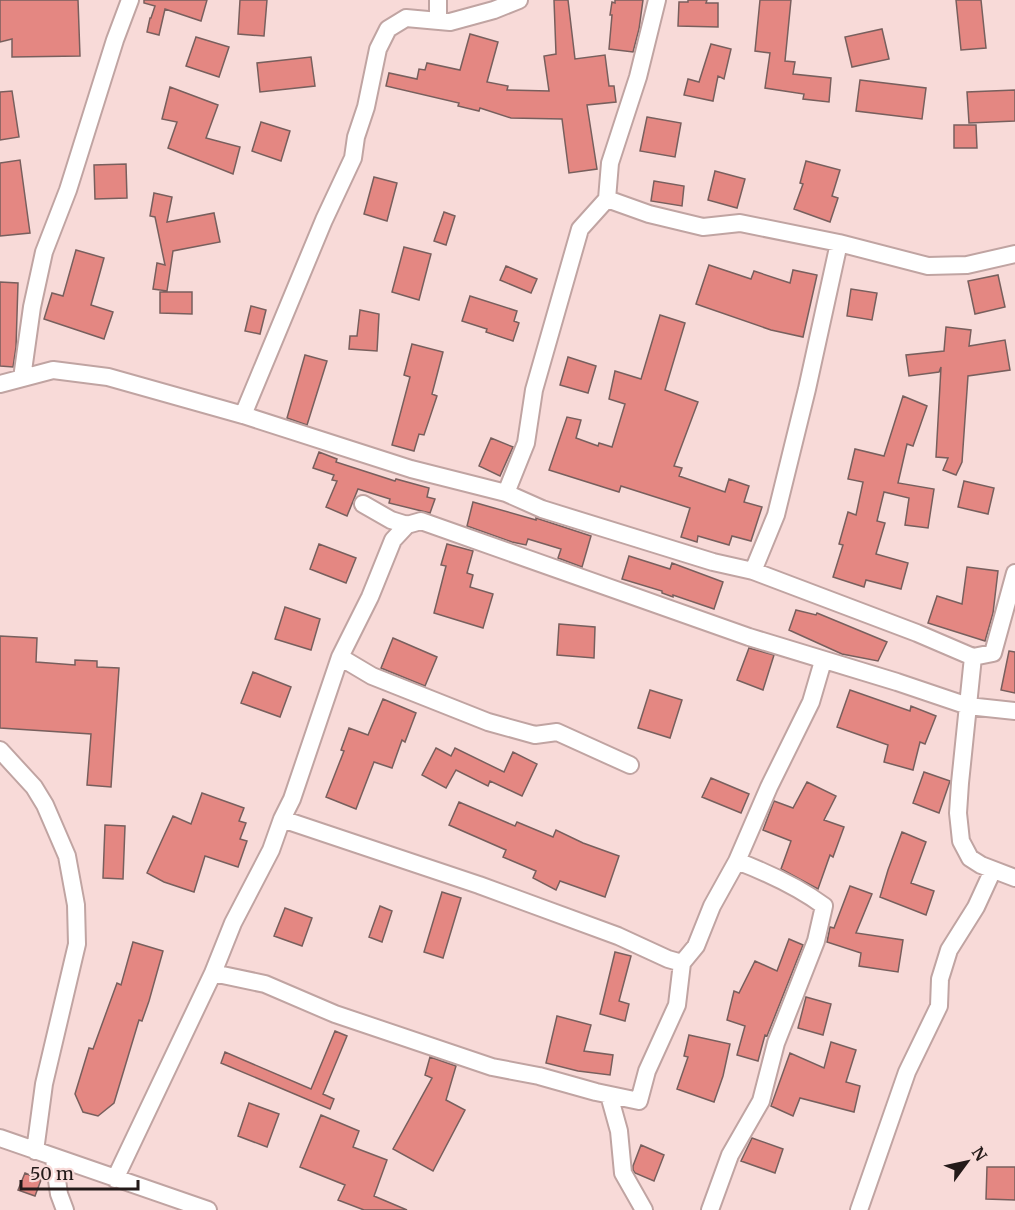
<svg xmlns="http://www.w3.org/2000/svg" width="1015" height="1210" font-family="Merriweather,serif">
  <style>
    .building { fill: #e48782; stroke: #785f5d; stroke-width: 1.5 }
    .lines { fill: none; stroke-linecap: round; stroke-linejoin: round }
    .minor-casing { stroke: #c0a4a2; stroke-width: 20 }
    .minor { stroke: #fff; stroke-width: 16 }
  </style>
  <rect width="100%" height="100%" fill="#f8dad8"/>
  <path class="building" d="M0,0H78L80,56L12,57V39L0,42Z
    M144,0H207L201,21L165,9L159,35L147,32L150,18H151L155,6L144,3Z
    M240,0H267L264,36L238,34Z
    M554,0H568L575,59L605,55L609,86H614L616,102L587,105L597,169L569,173L562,119L511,118L480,108L479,111L458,106L459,103L386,86L389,73L417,79L419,69L425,70L427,63L460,70L470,34L498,42L487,82L508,86L507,90L549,91L544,56L556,54Z
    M615,0H643L639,29L633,52L609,49L612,15H610L612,2L615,3Z
    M688,0H707L706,3H718V27L678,26L679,2H688Z
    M760,0H791L785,61L795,62L793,74L831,78L829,102L803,99L804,94L765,88L770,53L755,51Z
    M956,0H981L986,48L961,50Z
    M882,29L889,59L852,67L845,37Z
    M196,37L229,47L219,77L186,66Z
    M711,44L731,49L724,79L718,76L713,101L684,95L688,79L699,82Z
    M311,57L315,86L260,92L257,63Z
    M860,80L926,88L922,119L856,111Z
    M170,87L218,105L206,138L240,147L233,174L168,148L177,122L162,119Z
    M1015,90V121L969,123L967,92Z
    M12,91L19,137L0,140V92Z
    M647,117L681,123L675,157L640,151Z
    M261,122L290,131L281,161L252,151Z
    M954,125H976L977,148H954Z
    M20,160L30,233L0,236V163Z
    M806,161L840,170L832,196L838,198L830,222L794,209L803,184L800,183Z
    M126,164L127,198L95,199L94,165Z
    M715,171L745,179L737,208L708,200Z
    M374,177L397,183L387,221L364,214Z
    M654,181L684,186L682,206L651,201Z
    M154,193L172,197L167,222L214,213L220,242L173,251L167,291L153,289L157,263L165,265L155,217L150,216Z
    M444,212L455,216L446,245L434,241Z
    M404,247L431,254L419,300L392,292Z
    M76,250L104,258L91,305L113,312L104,339L44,319L52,293L63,296Z
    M709,265L751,279L754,271L790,283L793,270L817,275L803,337L771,330L696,304Z
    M506,266L537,279L531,293L500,280Z
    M998,275L1005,307L975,314L968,281Z
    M0,282L18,283L16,347L13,367L0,366Z
    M851,289L877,293L872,320L847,316Z
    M160,292H192V314L160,313Z
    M470,296L517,311L514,321L519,323L513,341L486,332L487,329L462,321Z
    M251,306L266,310L260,334L245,331Z
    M360,310L379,314L377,351L349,349L350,336H357Z
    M660,315L685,323L665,390L698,402L674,466L682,468L679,476L725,492L729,479L749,486L744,502L762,507L751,541L732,536L729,545L698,536L697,542L681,537L690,508L621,486L619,492L549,470L567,417L581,420L576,438L598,446L599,443L612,447L625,404L609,399L615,371L641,379Z
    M946,327L971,330L969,346L1005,340L1010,370L968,376L962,462L956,475L943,470L948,458L936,457L941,367L939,372L909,376L906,355L944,351Z
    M412,344L443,352L432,394L437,396L424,435L419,434L414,451L392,445L410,377L404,375Z
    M305,355L327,361L307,425L287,418Z
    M568,357L596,366L588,393L560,385Z
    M903,396L927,406L913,446L907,444L898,483L934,489L928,528L905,525L909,498L884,492L877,521L885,523L876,554L908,563L901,589L866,580L864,587L833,577L843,545L839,544L848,512L856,515L863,482L848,479L855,449L884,456Z
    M491,438L513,447L500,476L479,466Z
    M319,452L337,459L336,462L395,481L396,479L429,488L427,497L435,499L430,513L389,503L390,499L358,489L347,516L326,507L337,481L332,480L334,475L313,468Z
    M964,481L994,488L988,514L958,507Z
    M473,502L536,520V518L591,536L582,567L558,558L561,549L528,539L526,545L512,542L467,526Z
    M319,544L356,558L346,583L310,569Z
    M447,544L473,551L467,573L473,575L470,587L493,594L483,628L434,613L446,566L441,565Z
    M629,556L670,569L672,563L723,582L714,609L673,595V597L662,593V591L622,579Z
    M967,567L998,571L993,613L985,641L928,623L937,596L962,604Z
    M285,607L320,619L311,650L275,639Z
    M796,610L816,615L817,613L887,642L878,661L842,654L789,630Z
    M559,624L595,627L594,658L557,655Z
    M0,636L37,638L36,662L75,665V660L97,661V667L119,668L111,787L87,785L91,734L0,728Z
    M393,638L437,657L425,686L381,668Z
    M749,648L774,655L763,690L737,680Z
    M1009,651L1015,652V693L1001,690Z
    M253,672L291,687L280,717L241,703Z
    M650,690L682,700L670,738L638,728Z
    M850,690L910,711L911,706L936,716L925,744L920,742L913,770L884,762L888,745L837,727Z
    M383,699L416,713L405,742L402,740L392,768L374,762L356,809L326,797L344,751L341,750L349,728L368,735Z
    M436,748L451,756L455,748L504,772L513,752L537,764L522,796L490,781L488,786L456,770L446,788L422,775Z
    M924,772L950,781L939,813L913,803Z
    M711,778L749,794L741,813L702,797Z
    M807,782L836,796L824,820L844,827L833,857L830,855L818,889L781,869L791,841L763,830L774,801L793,808Z
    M202,793L244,808L239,821L246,823L240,839L247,841L238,867L205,856L194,892L164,882L147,873L173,816L191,824Z
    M459,802L515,826L517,822L553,837L556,830L583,843L619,856L605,897L560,881L556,890L533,878L536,871L503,857L506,850L449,825Z
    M105,825L125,826L123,879L103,878Z
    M902,832L926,842L911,883L934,891L926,915L880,897L888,870Z
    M850,886L872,894L856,933L903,940L898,972L859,966L861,953L827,942L830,927L834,928Z
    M442,892L461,898L443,958L424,952Z
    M380,906L392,911L382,942L369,937Z
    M285,908L312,918L302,946L274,936Z
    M789,939L803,945L767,1036L765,1035L758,1061L737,1055L745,1026L727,1020L734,991L739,993L755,961L777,971Z
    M133,942L163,951L149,1001L142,1021L139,1020L114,1103L98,1116L83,1112L75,1094L89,1048L93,1049L117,983L121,985Z
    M615,952L631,956L619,1001L629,1004L625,1021L600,1014Z
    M806,997L831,1004L823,1035L798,1028Z
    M557,1016L591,1025L584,1051L613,1055L610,1075L578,1071L546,1063Z
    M335,1031L347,1036L323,1094L334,1099L330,1109L221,1063L225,1052L311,1089Z
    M689,1035L730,1044L723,1076L714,1102L677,1089L688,1057L684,1056Z
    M831,1042L856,1050L846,1082L860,1086L854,1112L800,1098L793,1116L771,1106L790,1053L824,1068Z
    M430,1057L456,1066L446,1100L465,1110L433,1171L393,1149L432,1078L425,1075Z
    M249,1103L279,1114L267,1147L238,1136Z
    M321,1115L359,1131L353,1147L387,1160L374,1196L407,1210H364L338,1200L345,1185L300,1167Z
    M752,1138L783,1149L775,1173L741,1161Z
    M641,1145L664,1155L654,1181L635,1173L633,1170V1166Z
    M987,1167H1015V1200L986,1199Z
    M25,1173L41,1180L35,1196L18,1190Z"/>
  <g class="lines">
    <defs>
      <path id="minor" d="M438,21V0
        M607,199L649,214L703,227L740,223L839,243L928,266L967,265L1015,254
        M22,378L32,307L44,252L68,190L115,40L130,0
        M0,384L53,370L108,377L243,415L411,469L506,493L542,509L713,562L753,571L917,633L973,657L960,783L958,813L961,841L970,858L981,865L1015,878
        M243,415L324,220L353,158L356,137L366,107L378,49L388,29L406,18L450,22L494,10L519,0
        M506,493L526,443L534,390L580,229L607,199L610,163L638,77L657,0
        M363,504L391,520L407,525
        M753,571L776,515L807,389L839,243
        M340,657L372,676L488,722L535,735L557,732L630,765
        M973,657L993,653L1015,573
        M823,661L811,702L769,787L737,861L712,906L696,946L682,963L668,959L618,936L479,885L282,819L292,799L340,657L370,597L393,540L407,525L421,521L749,637L897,682L968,706L1015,711
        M0,750L34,787L45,805L67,856L76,905L77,944L44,1084L35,1151
        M282,819L271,850L233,923L213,973L265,984L335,1014L492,1067L539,1076L596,1092L639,1101L647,1071L677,1005L682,963
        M609,1095L619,1131L623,1173L644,1210
        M0,1138L208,1210
        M54,1159L59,1194L65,1210
        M115,1179L213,973
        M710,1210L730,1155L761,1101L776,1043L816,941L824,906C797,886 768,873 737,861
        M859,1210L907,1072L939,1006L940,979L949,950L976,907L993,870"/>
    </defs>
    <use href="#minor" class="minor-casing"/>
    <use href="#minor" class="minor"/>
  </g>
  <g transform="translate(967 1162) rotate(57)" stroke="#f8dad8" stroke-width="4.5" paint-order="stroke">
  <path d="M0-4.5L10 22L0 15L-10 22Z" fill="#241a19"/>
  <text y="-9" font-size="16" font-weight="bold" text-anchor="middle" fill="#241a19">N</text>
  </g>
  <path d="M21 1180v9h117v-9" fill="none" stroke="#241a19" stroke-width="3"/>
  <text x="30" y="1180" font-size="18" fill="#241a19" stroke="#f8dad8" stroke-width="4.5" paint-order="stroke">50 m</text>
</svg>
